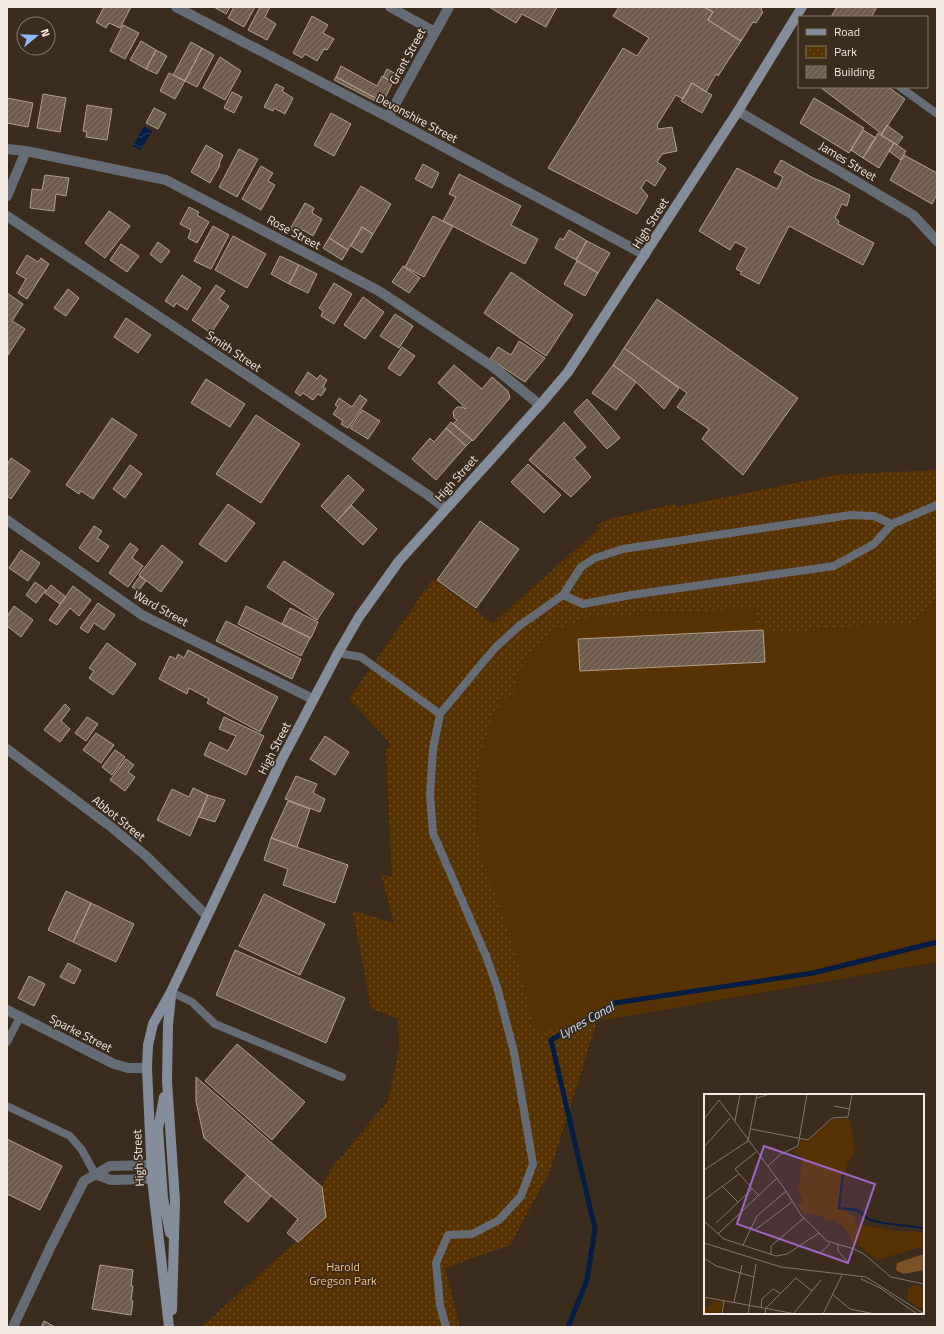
<svg xmlns="http://www.w3.org/2000/svg" width="944" height="1334" font-family="'Titillium Web',sans-serif">
  <style>
    .park { fill: url(#park-dots) }
    .pitch { fill: #573303 }
    .water { fill: url(#water-waves) }
    .lines { fill: none; stroke-linecap: round; stroke-linejoin: round }
    .stream { stroke: #031d44; stroke-width: 5 }
    .building { fill: url(#building-hatch); stroke: #b3a08e }
    .lane { stroke: #666c75; stroke-width: 8 }
    .street { stroke: #666c75; stroke-width: 10 }
    .secondary { stroke: #848d9b; stroke-width: 10 }
    .labels { text-anchor: middle; dominant-baseline: central; stroke-width: 3.5; stroke-linejoin: round; paint-order: stroke }
    .street-label { font-size: 12px; fill: #f3e9e0; stroke: #3b2c1d }
    .park-label { font-size: 12px; fill: #fabc7a; stroke: #3b2c1d }
    .water-label { font-size: 13px; font-style: italic; fill: #cbdefb; stroke: #3b2c1d }
    .inset-river { fill: none; stroke: #031d44; stroke-width: 2 }
    .inset-road { fill: none; stroke: #85786b; stroke-width: 1 }
    .view { fill: #9f65c9; fill-opacity: 0.15; stroke: #9f65c9; stroke-width: 2 }
    .inset-edge { fill: none; stroke: #f3e9e0; stroke-width: 2 }
  </style>
  <defs>
    <pattern id="park-dots" width="8" height="8" patternUnits="userSpaceOnUse"><rect width="8" height="8" fill="#573303"/><path d="M2 2h.1M6 6h.1" fill="none" stroke="#705127" stroke-width="1.8" stroke-linecap="round"/></pattern>
    <pattern id="water-waves" width="16" height="10" patternUnits="userSpaceOnUse"><rect width="16" height="10" fill="#031d44"/><path d="M0 5q4-4 8 0t8 0" fill="none" stroke="#283e5f"/></pattern>
    <pattern id="building-hatch" width="6" height="6" patternUnits="userSpaceOnUse"><rect width="6" height="6" fill="#6e5d4c"/><path d="M-1 1l2-2M0 6l6-6M5 7l2-2" fill="none" stroke="#837466"/></pattern>
  </defs>
  <rect width="100%" height="100%" fill="#3b2c1d"/>
  <path class="park" d="M937,470V939L605,996L550,1171L510,1245L445,1268L460,1327H205L204,1325L324,1216L322,1187L331,1169L388,1101L399,1048L398,1019L371,1008L353,911L394,923L381,874L392,877L386,751L391,744L349,699L433,579L493,623L600,528L597,525L609,519L675,504L677,507L835,475Z"/>
  <path class="pitch" d="M937,598V962L536,1032L508,928L483,863L476,828L475,786L481,752L489,725L503,698L512,699L519,671L537,645L557,629L581,620L602,615L755,609L757,625L766,624L767,633L916,622Z"/>
  <path class="water" d="M144,126L152,131L141,150L133,146Z"/>
  <g class="lines">
    <path class="stream" d="M568,1327L587,1280L595,1229L551,1040L615,1003L813,973L937,942"/>
  </g>
  <path class="building" d="M104,7H131L120,28L109,23L106,28L96,22Z
    M214,7H230L226,14Z
    M234,7H255L244,27L228,18Z
    M260,7H270L265,17L276,24L267,40L248,30Z
    M489,7H557L546,27L522,14L516,23Z
    M619,7H704L713,12L708,20L741,41L718,76L716,74L706,92L692,83L683,99L676,95L657,125L658,129L672,127L677,151L662,154L657,162L666,168L655,186L646,180L641,188L648,196L637,214L548,168L623,48L637,56L649,38L613,16Z
    M704,7H762L761,10L763,12L756,23L753,22L741,41L708,20L713,12Z
    M837,7H877L871,17H831Z
    M312,16L328,25L323,33L334,39L327,50L324,49L317,61L305,54L302,58L293,53Z
    M123,25L139,33L125,59L110,51Z
    M141,41L156,50L146,69L130,60Z
    M191,42L202,48L185,81L173,75Z
    M202,48L214,55L197,87L185,81Z
    M156,50L167,56L157,74L146,69Z
    M220,57L241,71L225,100L203,88Z
    M341,66L377,86L382,76L393,82L383,102L336,77Z
    M387,69L396,74L392,82L383,77Z
    M169,73L185,81L175,99L160,91Z
    M336,77L383,102L381,104L334,80Z
    M692,83L712,95L702,113L681,101Z
    M276,84L284,88L282,91L293,98L285,114L274,108L273,111L264,107Z
    M820,87L826,88V87H888L905,99L882,134Z
    M232,92L242,97L234,113L224,108Z
    M43,94L66,98L60,132L37,128Z
    M7,98L33,103L28,127L7,123Z
    M814,98L864,128L849,153L800,123Z
    M87,105L112,109L107,140L86,137L87,132L83,131Z
    M154,108L166,114L158,129L146,123Z
    M331,113L351,124L334,156L314,145Z
    M887,125L903,137L897,145L881,135Z
    M863,130L876,138L863,158L851,150Z
    M878,133L894,143L879,168L863,158Z
    M894,143L906,151L901,160L889,151Z
    M206,145L223,155L219,164L220,165L210,183L191,172Z
    M239,149L258,159L237,197L219,187Z
    M904,155L937,173V194L932,204L890,180Z
    M781,160L813,178L830,185L850,195L847,206L842,204L835,218L839,221L838,224L874,243L863,265L789,226L759,284L740,274L742,272L736,269L747,248L735,242L730,250L699,231L737,168L777,189L783,177L774,172Z
    M423,164L439,173L432,188L415,179Z
    M261,166L273,173L268,181L275,185L261,210L242,199Z
    M459,174L521,206L511,225L538,239L525,264L443,221L456,197L449,194Z
    M45,175L69,178L66,196L56,194L54,211L30,208L32,189L42,190Z
    M361,186L391,204L373,234L362,227L348,250L329,238Z
    M305,203L314,208L312,213L322,219L313,236L303,230L300,235L290,229Z
    M189,207L199,212L197,215L209,222L197,243L188,238L191,230L180,224Z
    M109,211L130,226L105,258L85,243Z
    M433,216L453,226L424,277L405,267Z
    M213,226L229,235L211,269L194,261Z
    M362,227L373,234L362,253L351,246Z
    M569,230L587,241L576,260L555,248L560,238L563,240Z
    M233,236L266,254L247,288L215,270Z
    M329,238L348,250L342,260L323,248Z
    M587,241L610,253L598,273L576,260Z
    M158,242L170,251L161,263L150,254Z
    M121,244L139,256L127,272L110,260Z
    M27,255L38,262L41,258L49,264L27,299L18,293L26,279L16,273Z
    M280,256L299,265L289,284L271,274Z
    M577,261L598,273L585,296L564,284Z
    M299,265L317,274L308,293L289,284Z
    M403,266L420,278L409,293L392,282Z
    M511,272L573,315L546,356L484,313Z
    M182,275L201,288L187,310L176,303L174,307L165,301Z
    M334,283L352,294L334,324L321,316L323,311L319,308Z
    M216,285L225,291L219,299L229,306L211,333L192,320Z
    M68,289L79,298L66,316L54,308Z
    M7,293L23,304L12,321L25,329L8,355Z
    M363,297L384,312L365,339L344,325Z
    M657,299L798,398L743,475L702,439L709,429L677,407L687,393L624,348Z
    M395,314L413,326L399,348L380,336Z
    M126,318L151,335L138,353L114,337Z
    M519,341L545,358L525,382L490,359L498,347L511,355Z
    M402,347L415,356L400,376L388,368Z
    M624,348L679,388L664,409L636,382L613,365Z
    M454,365L482,389L492,377L508,391L510,398L473,441L453,424L457,420L454,418L453,412L457,407H463L465,409L466,408L438,383Z
    M613,365L636,382L616,410L592,393Z
    M308,372L317,379L320,375L327,380L323,387L326,389L321,396L318,394L313,400L303,393L300,396L295,392Z
    M206,379L245,404L230,427L191,403Z
    M360,395L367,400L348,428L341,424L343,421L333,414L338,407L335,405L339,398L352,407Z
    M587,399L620,438L607,449L574,412Z
    M362,410L380,421L368,439L350,428Z
    M256,415L300,444L261,503L216,474Z
    M112,418L137,435L93,499L81,491L79,494L66,485Z
    M451,422L472,440L466,446L446,428Z
    M564,422L586,447L574,458L591,477L571,497L529,460Z
    M446,428L466,446L436,480L412,459L430,438L434,442Z
    M11,458L30,471L11,499L7,496V465Z
    M528,464L561,495L544,513L511,482Z
    M130,465L142,474L125,498L113,489Z
    M348,475L364,490L337,521L321,506Z
    M228,504L255,523L226,562L199,544Z
    M351,505L377,529L363,545L337,521Z
    M480,521L519,549L476,608L437,580Z
    M94,526L102,531L97,538L109,546L98,562L79,548Z
    M130,543L138,549L132,558L143,566L128,587L109,573Z
    M162,545L183,562L161,592L139,575Z
    M21,550L40,563L28,581L9,568Z
    M284,561L334,594L317,620L267,587Z
    M140,576L146,581L138,591L132,587Z
    M35,582L46,590L36,603L26,595Z
    M51,585L66,597L60,604L45,593Z
    M73,586L91,600L79,616L70,608L57,625L49,620Z
    M98,603L115,615L104,630L94,623L88,633L80,628Z
    M14,606L33,620L21,637L7,626V616Z
    M246,606L310,638L301,656L238,624Z
    M290,608L318,622L311,638L282,624Z
    M226,621L301,659L292,679L216,641Z
    M763,630L765,662L580,671L578,639Z
    M107,643L136,664L113,695L89,678L94,671L89,668Z
    M188,650L278,697L260,732L207,703L209,699L189,688L187,694L159,679L170,656L176,659L178,654L184,658Z
    M65,704L70,709L61,721L70,729L60,742L44,730Z
    M87,717L98,724L86,741L75,733Z
    M224,717L264,736L246,775L204,755L210,742L228,751L236,736L219,729Z
    M96,733L114,745L101,763L83,750Z
    M325,736L349,752L335,775L310,759Z
    M115,750L125,757L112,775L102,767Z
    M126,759L134,765L128,772L135,777L125,791L110,780Z
    M296,776L317,784L313,793L325,799L320,812L285,799Z
    M193,788L208,795L190,836L157,820L172,789L189,797Z
    M208,795L225,800L215,822L199,817Z
    M288,801L310,809L297,847L271,838Z
    M271,838L348,865L335,903L283,885L288,869L264,860Z
    M66,891L91,903L73,942L48,930Z
    M264,894L325,924L300,975L239,946Z
    M91,903L134,924L116,962L73,942Z
    M235,950L345,998L326,1043L216,995Z
    M68,963L81,970L74,984L60,977Z
    M29,976L45,984L34,1006L18,998Z
    M237,1044L305,1102L272,1140L205,1081Z
    M196,1077L322,1187L326,1217L298,1242L287,1233L298,1219L204,1138L196,1101Z
    M7,1139L62,1166L40,1210L7,1194Z
    M247,1175L271,1196L248,1222L224,1202Z
    M100,1265L133,1270L131,1286H133L131,1300L133,1301L131,1315L92,1309Z
    M44,1321L55,1327H41Z"/>
  <g class="lines">
    <path class="lane" d="M900,87L936,113
      M563,595L583,604L631,595L834,566L874,544L892,524L937,505
      M338,653L361,657L440,714
      M171,992L192,1002L215,1024L342,1077
      M7,1042L20,1017
      M7,1106L70,1136L82,1150L95,1174
      M446,1327L440,1305L436,1263L448,1235L472,1234L499,1220L521,1196L533,1164L514,1052L497,987L486,956L433,833L430,795L433,749L440,714L483,662L496,647L519,626L563,595L581,567L595,558L623,549L851,515L874,516L892,524"/>
    <path class="street" d="M176,7L388,117L645,255
      M390,7L435,32
      M738,111L913,215L937,241
      M388,117L449,7
      M7,149L26,151L166,180L379,291L492,366L540,405
      M7,196L26,151
      M7,216L428,495L445,508
      M7,520L142,615L313,699
      M7,749L110,826L146,856L207,916
      M7,1010L114,1064L128,1068H147
      M95,1174L111,1180L152,1179
      M13,1327L51,1246L84,1181L110,1166L151,1165"/>
    <path class="secondary" d="M171,996L168,1025L167,1081L175,1201L172,1310
      M164,1097L158,1129L163,1198L170,1233
      M169,1327L152,1179L147,1068L148,1045L153,1024L171,992L281,761L338,653L359,617L399,561L540,405L568,372L738,111L802,7"/>
  </g>
  <g class="labels">
    <g class="street-label">
      <text transform="translate(407 56) rotate(-61)">Grant Street</text>
      <text transform="translate(417 118) rotate(28)">Devonshire Street</text>
      <text transform="translate(848 161) rotate(31)">James Street</text>
      <text transform="translate(650 223) rotate(-58)">High Street</text>
      <text transform="translate(294 232) rotate(28)">Rose Street</text>
      <text transform="translate(234 351) rotate(34)">Smith Street</text>
      <text transform="translate(456 478) rotate(-48)">High Street</text>
      <text transform="translate(161 608) rotate(29)">Ward Street</text>
      <text transform="translate(274 748) rotate(-63)">High Street</text>
      <text transform="translate(119 818) rotate(39)">Abbot Street</text>
      <text transform="translate(81 1033) rotate(27)">Sparke Street</text>
      <text transform="translate(138 1158) rotate(-93)">High Street</text>
    </g>
    <g class="park-label">
      <text x="343" y="1266">Harold<tspan x="343" dy="14">Gregson Park</tspan></text>
    </g>
    <g class="water-label">
      <text transform="translate(586 1020) rotate(-29)">Lynes Canal</text>
    </g>
  </g>
  <g transform="translate(704 1094)">
    <rect width="220" height="220" fill="#3b2c1d"/>
    <path d="M220,160V176L199,180L192,176L193,169Z" fill="#7b5327"/>
    <path d="M145,24L151,53L149,61L139,78L133,109L151,124L152,130L192,137L220,138V152L173,166L154,151H149L144,138L136,130L130,126L119,127L121,124L106,119L101,121L94,111L99,107L94,95L99,64L88,57L95,54L96,47H105L126,26ZM211,191L220,192V216L203,206L204,194ZM0,203L3,204L1,212L7,213L9,206L19,208L16,220H0Z" fill="#573303"/>
    <path d="M118,33H130L145,44L144,66L134,115L112,113L101,102L111,72L102,56L109,42Z" fill="#573303"/>
    <path class="inset-river" d="M139,78L135,114L153,116L166,126L180,129L220,134"/>
    <path class="inset-road" d="M53,4L66,0M130,12L146,15M0,25L15,6L80,94L97,121L123,147L150,155M31,27L36,0M47,35L104,46L128,24L144,23L148,0M0,53L26,24M52,58L31,75L54,101M64,72L77,60L94,52L103,0M0,76L44,47L53,0M18,92L34,108M0,106L35,80M0,127L20,145L72,162L83,160L115,139M12,129L48,95M46,133L51,136L88,108M14,140L73,84M0,149L77,173L162,183L220,220M39,151L53,122L82,97M134,151V157L144,168M148,154L160,160L187,183L220,190M116,160L126,149M67,161V152L100,124M0,164L12,172L50,183M157,185L176,194L213,220M129,201L146,215L171,220M0,203L92,220M30,208L38,171M57,214L58,205L69,195L76,199M90,219L117,186M18,220L20,207M44,220L52,170M61,220L62,214L92,184L108,197M119,220L138,181"/>
    <path class="view" d="M60,52L171,90L144,169L33,130Z"/>
    <rect width="220" height="220" class="inset-edge"/>
  </g>
  <rect width="944" height="1334" fill="none" stroke="#f3e9e0" stroke-width="16"/>
  <rect x="798" y="16" width="130" height="72" fill="#3b2c1d" stroke="#85786b"/>
  <rect x="806" y="29" width="20" height="6" fill="#848d9b" stroke="#85786b"/>
  <text x="834" y="36" font-size="12" fill="#f3e9e0">Road</text>
  <rect x="806" y="46" width="20" height="12" fill="url(#park-dots)" stroke="#85786b"/>
  <text x="834" y="56" font-size="12" fill="#f3e9e0">Park</text>
  <rect x="806" y="66" width="20" height="12" fill="url(#building-hatch)" stroke="#85786b"/>
  <text x="834" y="76" font-size="12" fill="#f3e9e0">Building</text>
  <g transform="translate(36 36) rotate(71)"><circle r="19" fill="#3b2c1d" stroke="#85786b"/>
  <path d="M0-3L7 15L0 10L-7 15Z" fill="#8cb9fc"/>
  <text y="-6" font-size="11" font-weight="bold" text-anchor="middle" fill="#f3e9e0">N</text>
  </g>
</svg>
